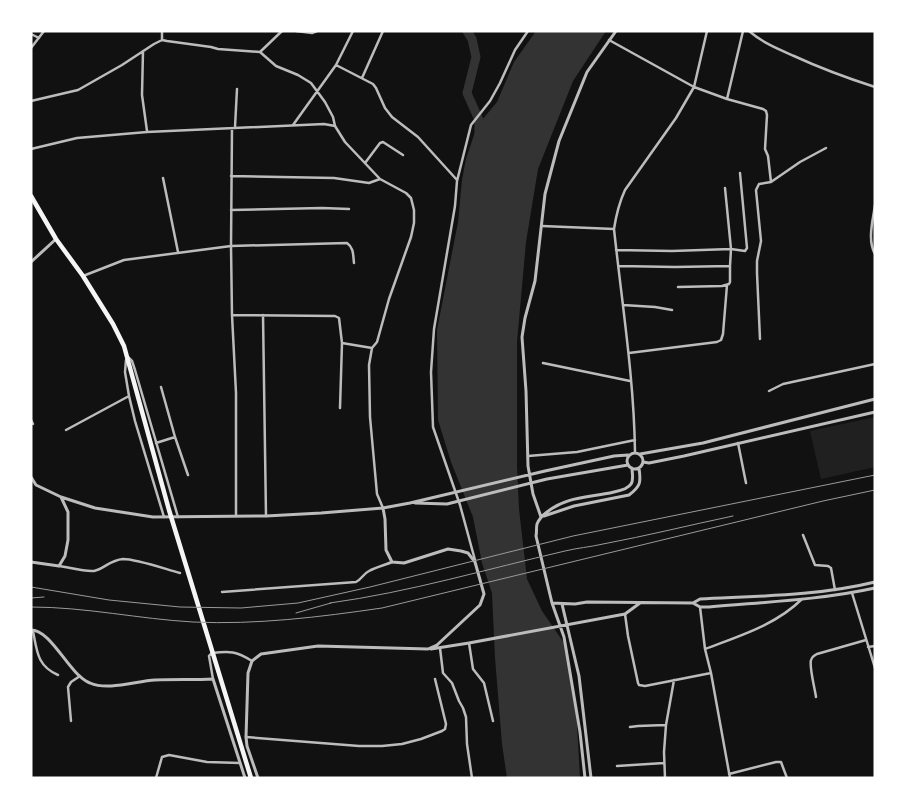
<svg xmlns="http://www.w3.org/2000/svg" width="906" height="809" font-family="'PT Sans Narrow',sans-serif">
  <style>
    .green { fill: #202020 }
    .water { fill: #333 }
    .lines { fill: none; stroke-linecap: round; stroke-linejoin: round }
    .river { stroke: #333; stroke-width: 9 }
    .minor { stroke: #bcbcbc; stroke-width: 2.5 }
    .tertiary { stroke: #bcbcbc; stroke-width: 3 }
    .primary { stroke: #f5f5f5; stroke-width: 4.5 }
    .rail { stroke: #9a9a9a; stroke-width: 1 }
  </style>
  <rect width="100%" height="100%" fill="#111"/>
  <path class="green" d="M875,417V467L821,479L810,431Z"/>
  <path class="water" d="M536,31H606L573,81L538,169L526,242L517,342V466L519,509L527,579L542,611L564,643L576,707L580,778H507L502,744L495,658L492,593L482,563L473,517L451,462L438,420L437,330L458,222L462,180L466,159L477,126L497,102L514,62Z"/>
  <g class="lines">
    <path class="river" d="M467,31L472,39L476,57L467,93L479,120V135"/>
    <path class="minor" d="M296,31L312,33L317,31
      M749,31C763,43 778,49 794,56C820,68 847,78 875,87
      M31,34L39,38
      M162,40V31
      M609,40L694,87L727,99L763,109L766,111L767,115L765,149L768,156L771,182L759,184L756,190L761,241L757,261V273L760,339
      M31,48L44,31
      M143,51L142,95L147,131
      M260,52L282,31
      M336,65L373,84L376,88L385,108L392,117L418,137L457,180
      M362,78L383,31
      M727,99L743,31
      M31,101L78,90L122,65L154,44L162,40L167,41L211,47L218,49L260,52L276,66L298,75L311,83L325,102L333,117L335,126
      M293,125L336,65L353,31
      M235,127L237,89
      M232,128L231,246L232,315L236,393V516
      M31,149L77,138L147,132L324,124L335,126L345,142L380,179L406,193L411,198L414,210V223L411,237L389,299L377,342L372,348L369,365L370,417L377,494L383,508
      M365,163L380,143L383,142L403,155
      M231,176L334,178L369,183L380,179
      M163,178L178,252
      M771,182L800,162L826,148
      M875,205C873,220 867,240 875,254
      M231,210L322,208L349,209
      M542,226L614,229
      M616,250L672,251L731,249L725,188
      M619,266L675,267L730,266L731,249L745,251L747,248L740,173
      M83,276L124,260L231,246L347,243C354,248 353,255 354,263
      M678,287L722,286L729,284L730,282V266
      M623,305L655,307L672,310
      M232,315L335,316L339,318L342,343L340,408
      M263,315L266,516
      M342,343L372,348
      M629,353L717,342L721,340L723,334L727,285
      M128,357L132,361L135,370L178,517
      M543,363L630,381
      M161,387L175,437L188,475
      M769,391L783,384L875,364
      M129,396L135,421L164,517
      M31,420L33,424
      M66,430L129,396L125,372L126,360
      M156,443L175,437
      M738,443L746,483
      M635,452C634,378 622,304 614,229C616,216 619,203 625,190L676,118L694,87L707,31
      M528,456L577,452L635,440
      M803,535L815,565L828,566L831,568L835,590
      M475,560L460,505L433,427L431,372L434,329L455,206L457,181L471,125L490,101L500,83L515,50L528,31
      M59,566C68,567 84,572 94,571C104,569 110,560 123,559C137,559 165,569 180,573
      M222,592L356,582C362,579 363,574 369,571C376,567 385,565 392,562
      M852,593L875,668
      M700,607L705,649L711,673L730,778
      M625,614L628,636L638,683L639,685L645,686L711,673
      M33,631C37,651 37,666 58,675
      M469,643L473,669L484,683L493,721
      M868,647L875,646
      M440,648L443,673L452,683L459,701L463,708L466,717L467,744L472,778
      M705,649C739,636 776,625 802,599
      M213,679L209,656L212,653C230,651 236,651 252,661
      M816,697C815,689 809,667 811,660C812,656 814,656 817,654L866,640
      M71,721L68,687L71,682L80,676
      M630,727L638,726L665,725
      M246,737L359,746H382L402,744L421,739L442,731L445,729L446,724L435,679
      M617,766L664,763
      M729,774L776,762H781L787,778
      M156,778L162,757L169,755L207,762L240,763
      M665,778L664,752L666,725L674,680"/>
    <path class="tertiary" d="M31,262L56,239
      M627 461a8 8 0 1 1 16 0a8 8 0 1 1-16 0Z
      M640,454L703,443L875,399
      M643,462L649,463L684,456L875,412
      M632,468C632,473 634,480 631,484C628,489 619,491 614,492C589,498 567,496 547,512C543,515 539,519 537,524C536,528 537,532 536,536L552,603L575,604L587,602L693,603L700,599C758,596 818,596 875,582
      M31,477L36,485L61,497L68,512V540L65,556L59,566L31,562
      M61,497L95,508L153,517L266,516L321,513L383,508L410,503L545,471L614,456L628,455
      M415,503L447,504L547,479L628,465
      M544,516L574,506L629,495C641,486 641,482 639,468
      M541,517L533,494L528,466L526,391L522,337L525,318L535,281L545,194L559,141L587,72L616,31
      M552,603L564,637L580,732L585,778
      M693,603L700,607H709C764,602 820,600 875,588
      M562,604L579,676L591,778
      M31,630C52,630 69,675 90,683C108,691 136,681 155,680C174,679 194,680 213,679L245,778
      M431,649L469,643L625,614L640,603
      M258,778L247,746L246,737L248,673L252,661L261,654L318,646L428,649L437,645L480,605L484,594L475,562L468,553L461,551L448,549L404,563L392,562L386,550L385,519L383,508"/>
    <path class="primary" d="M31,196L56,239L83,276L113,324L124,346L169,510L251,778"/>
    <path class="rail" d="M31,587L109,600L180,607L241,608L298,603L370,587L573,536L875,475
      M31,598L44,597
      M330,603C410,592 487,569 565,551C577,548 590,547 603,544C646,536 690,525 733,516
      M31,607C86,607 139,619 193,622C256,625 320,617 382,608L823,501L875,490
      M296,613L331,603"/>
  </g>
  <rect width="906" height="809" fill="none" stroke="#ffffff" stroke-width="65"/>
</svg>
